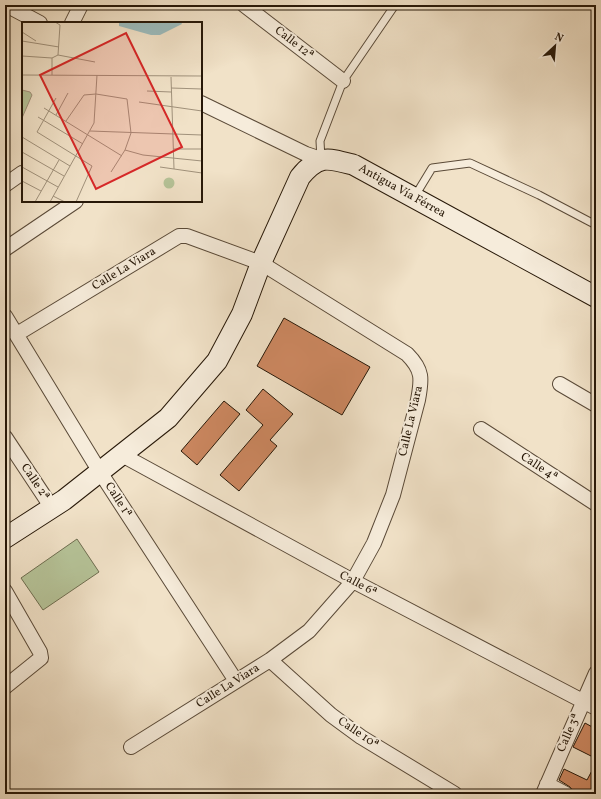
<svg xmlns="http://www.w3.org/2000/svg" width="601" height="799" font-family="Vollkorn,serif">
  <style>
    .green { fill: #b6c499; stroke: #6e6e50 }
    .building { fill: #cd8861; stroke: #271808 }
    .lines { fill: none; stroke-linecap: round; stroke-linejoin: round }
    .lane-casing { stroke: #5a4a38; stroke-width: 9 }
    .street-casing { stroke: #5a4a38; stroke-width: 16 }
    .secondary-casing { stroke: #271808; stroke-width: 22 }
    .lane { stroke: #f6ecdb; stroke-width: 7 }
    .street { stroke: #f6ecdb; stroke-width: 14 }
    .secondary { stroke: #f6ecdb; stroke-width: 20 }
    .labels { text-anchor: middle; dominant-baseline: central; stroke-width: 4; stroke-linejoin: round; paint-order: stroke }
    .street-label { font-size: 12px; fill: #271808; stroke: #f6ecdb }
    .inset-road { fill: none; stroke: #a0917b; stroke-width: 1 }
    .view { fill: #d62828; fill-opacity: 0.15; stroke: #d62828; stroke-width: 2 }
    .inset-edge { fill: none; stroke: #271808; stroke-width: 2 }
  </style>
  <rect width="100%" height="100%" fill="#f1e2c8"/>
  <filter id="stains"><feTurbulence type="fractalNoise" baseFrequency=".005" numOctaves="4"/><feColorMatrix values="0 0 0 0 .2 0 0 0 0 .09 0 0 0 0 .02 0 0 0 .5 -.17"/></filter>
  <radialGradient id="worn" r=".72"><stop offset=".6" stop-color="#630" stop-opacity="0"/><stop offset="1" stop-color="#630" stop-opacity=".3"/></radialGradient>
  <path class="green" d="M77,539L99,572L43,610L21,578Z"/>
  <path class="building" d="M284,318L370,367L342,415L257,366Z
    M263,389L293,414L270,440L277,446L239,491L220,475L263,425L246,410Z
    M224,401L240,414L197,465L181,451Z
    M585,723L596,729V747L591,756L573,747Z
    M596,763V790L594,794H578L574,792L570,787L559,780L564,769L587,780Z"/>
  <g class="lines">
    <defs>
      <path id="lane" d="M321,159L320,141L343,81L395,5
        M415,196L432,168L470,163L539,195L596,225"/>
      <path id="street" d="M6,5L40,23
        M244,5L343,81
        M72,23L81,5
        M201,103L306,154L321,159
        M5,185L22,173
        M5,249L76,201
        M5,316L100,472L236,681
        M17,334L179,236H187L261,263L407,354C423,370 422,379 418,400L393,495L374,543L353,581L309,631L270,660L131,747
        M560,384L596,405
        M481,429L596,504
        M5,437L52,508
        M122,455L353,581L596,708
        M5,591L40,652L41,658L5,687
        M270,660L331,715L361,737L455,794
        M547,784L566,794
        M543,794L596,673"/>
      <path id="secondary" d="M5,538L64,500L168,418L217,361L242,314L261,263L300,177C319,154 328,158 354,165L596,297"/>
    </defs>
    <use href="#lane" class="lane-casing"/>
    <use href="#street" class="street-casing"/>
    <use href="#secondary" class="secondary-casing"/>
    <use href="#lane" class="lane"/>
    <use href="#street" class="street"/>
    <use href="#secondary" class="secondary"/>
  </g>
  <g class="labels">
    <g class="street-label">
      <text transform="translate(294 43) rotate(38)">Calle 12ª</text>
      <text transform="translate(402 191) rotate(29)">Antigua Vía Férrea</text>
      <text transform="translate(124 269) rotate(-31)">Calle La Viara</text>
      <text transform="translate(411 421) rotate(-77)">Calle La Viara</text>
      <text transform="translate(539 467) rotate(33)">Calle 4ª</text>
      <text transform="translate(35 482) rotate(56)">Calle 2ª</text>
      <text transform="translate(118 500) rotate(57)">Calle 1ª</text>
      <text transform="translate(358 584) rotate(28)">Calle 6ª</text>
      <text transform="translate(228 686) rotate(-32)">Calle La Viara</text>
      <text transform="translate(358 733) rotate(34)">Calle 10ª</text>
      <text transform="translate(569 733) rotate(-66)">Calle 3ª</text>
    </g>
  </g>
  <g transform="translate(22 22)">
    <rect width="180" height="180" fill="#f1e2c8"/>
    <path d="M0,68L8,70L10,73L0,96ZM141.5 161a5.5 5.5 0 1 1 11 0a5.5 5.5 0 1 1-11 0Z" fill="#b6c499"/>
    <path d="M97,1L159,0L160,2L138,13H129L97,4Z" fill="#9cbcbd"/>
    <path class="inset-road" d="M33,0L38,3L36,33M0,10L14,19M0,19L37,25M0,34L30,36L36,33L73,40M30,36V53M0,53L180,54M149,55L152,147M149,66L180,67M0,68L8,70L10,73L0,96M125,69L149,70M34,76L15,110L70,144L54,180M117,80L180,89M22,86L100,134M34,93L46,71M16,95L61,122M44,99L62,73L74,72L105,77L109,111L103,128L89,150M68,109L180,113M0,115L48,144M151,127H180M103,128L121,133L180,139M0,130L42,154M0,145L36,165M138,145L180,151M0,159L19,169M31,174L43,180M13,180L37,138M28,180L72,101L75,53"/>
    <path class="view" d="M104,11L160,125L74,167L18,53Z"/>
    <rect width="180" height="180" class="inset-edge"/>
  </g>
  <rect width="601" height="799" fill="none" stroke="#f1e2c8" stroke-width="20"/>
  <rect x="6" y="6" width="589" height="787" fill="none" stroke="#271808" stroke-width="2"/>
  <rect x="10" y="10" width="581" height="779" fill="none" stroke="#271808"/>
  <g transform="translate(555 46) rotate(26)" stroke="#f6ecdb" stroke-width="3" paint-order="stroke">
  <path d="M0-3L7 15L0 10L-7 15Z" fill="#271808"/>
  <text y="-6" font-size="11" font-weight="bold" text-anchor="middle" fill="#271808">N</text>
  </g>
  <rect width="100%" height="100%" filter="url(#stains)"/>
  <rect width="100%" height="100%" fill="url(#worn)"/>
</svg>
